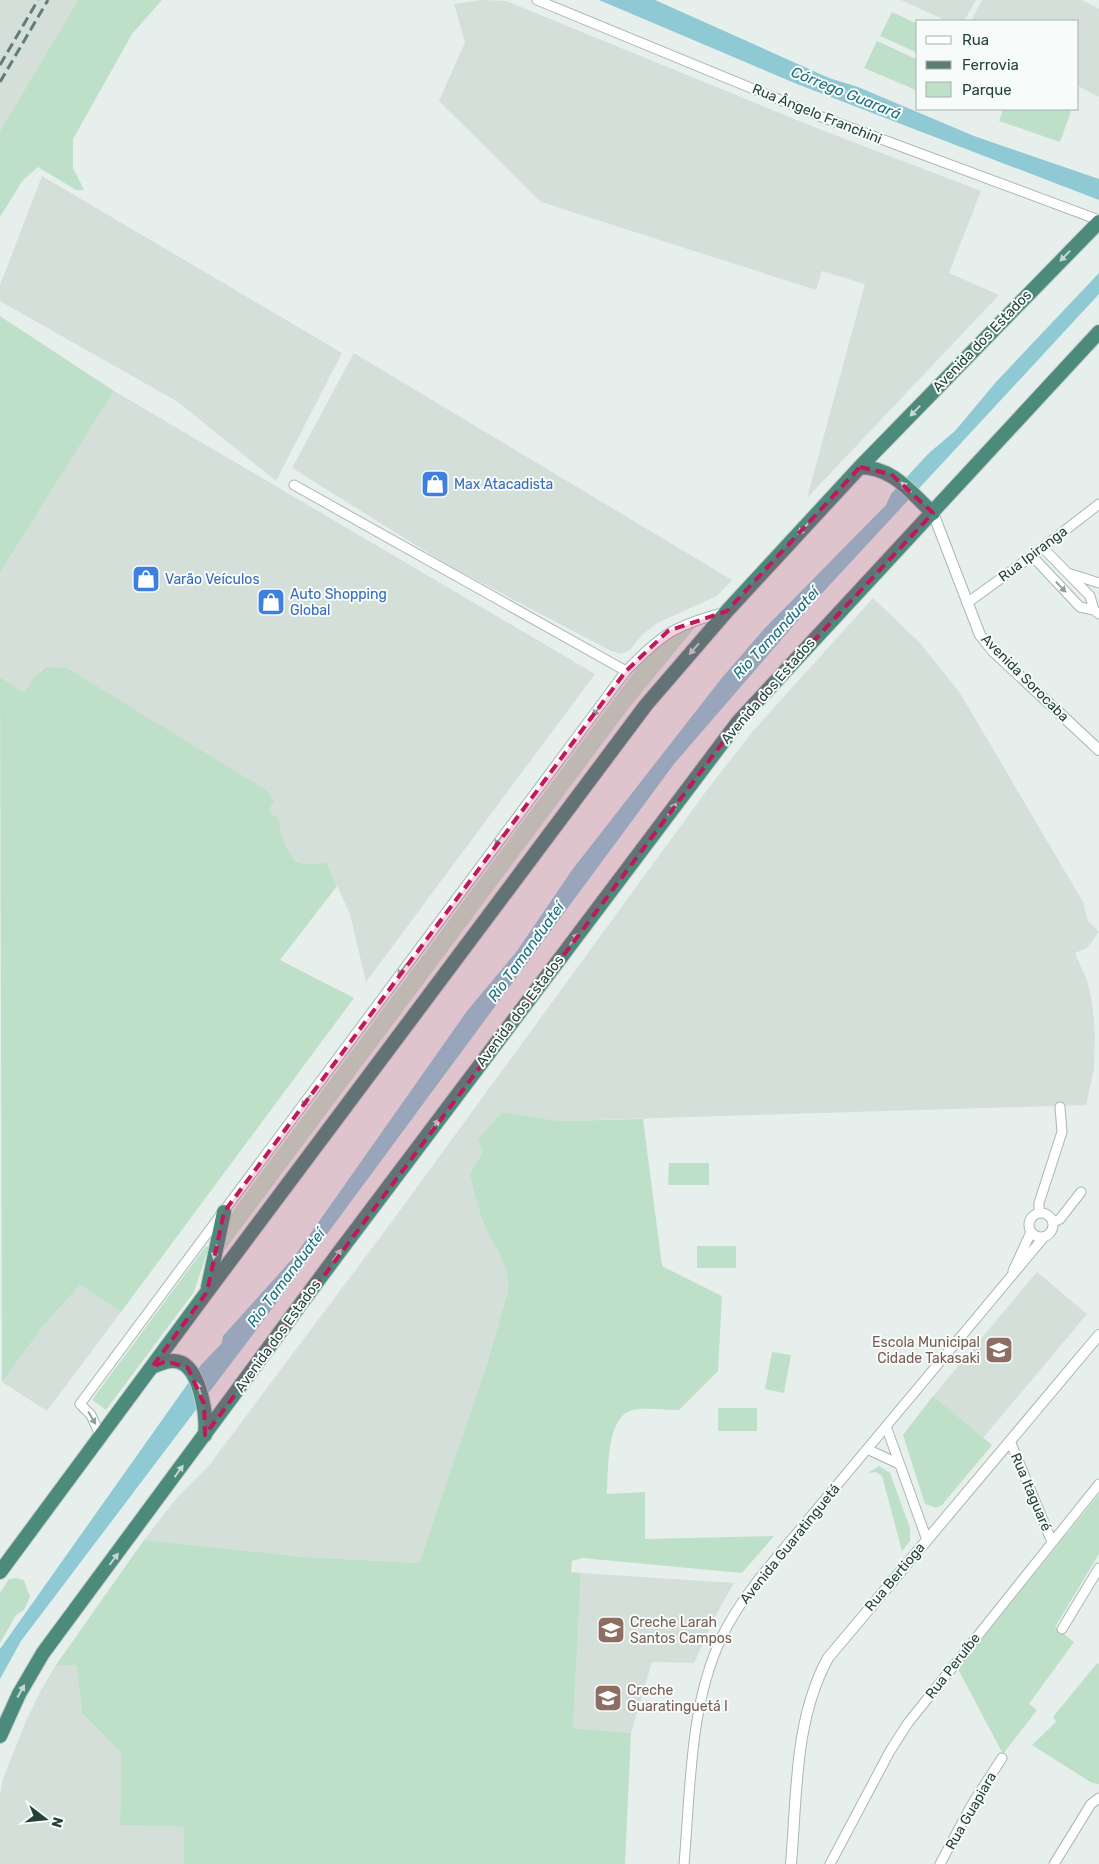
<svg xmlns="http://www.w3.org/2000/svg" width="1099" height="1864" font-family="Rubik,sans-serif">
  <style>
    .built { fill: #d4dfda }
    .green { fill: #bfe0c8 }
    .water { fill: #8ec9d4 }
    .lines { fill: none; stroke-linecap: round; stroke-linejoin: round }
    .minor-casing { stroke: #a8b8b2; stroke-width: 11 }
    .tertiary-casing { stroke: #a8b8b2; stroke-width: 12 }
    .trunk-casing { stroke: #c2cac8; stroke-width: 16 }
    .minor { stroke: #fff; stroke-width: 9 }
    .tertiary { stroke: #fff; stroke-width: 10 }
    .trunk { stroke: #4c8a7c; stroke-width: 14 }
    .rail { stroke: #5f7d75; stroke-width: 3; stroke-dasharray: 10 5; stroke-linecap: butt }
    .oneway { fill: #c4d9d4 }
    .oneway2 { fill: #92a09c }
    .marked { fill: #c2185b; fill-opacity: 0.2; stroke: #c2185b; stroke-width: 4; stroke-dasharray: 10 6; stroke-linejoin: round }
    .labels { text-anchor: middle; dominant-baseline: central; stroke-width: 4; stroke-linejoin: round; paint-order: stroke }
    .street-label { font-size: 14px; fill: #24423a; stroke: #f7fbf9 }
    .shop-label { font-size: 14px; fill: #366cbe; stroke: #f7fbf9; text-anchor: start }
    .education-label { font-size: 14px; fill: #785e54; stroke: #f7fbf9; text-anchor: start }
    .water-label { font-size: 15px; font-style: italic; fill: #1c6f80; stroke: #f7fbf9 }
  </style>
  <rect width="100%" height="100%" fill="#e6efeb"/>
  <path class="built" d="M0,0H78L0,131Z
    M483,0L506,1L814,127L981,191L949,273L999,295L807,498L865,284L822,271L816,290L541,202L439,101L465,42L454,4Z
    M901,0H976L964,21H947Z
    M982,0H1082L1099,9V97L1078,86V21H971Z
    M42,176L342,353L276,481L178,402L0,301V285Z
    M354,353L732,580L717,596L657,623L642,635L630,650L621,654L611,651L446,564L292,468Z
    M114,391L595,674L366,982L350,914L326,862L314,865L302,863L291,856L284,847L278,818L42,669L35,675L24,694L0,677V573Z
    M873,598L920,643L960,693L1083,902L1088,921L1099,932L1087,948L1075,953L1087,980L1092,1002L1095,1034L1094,1069L1086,1105L560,1121L502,1112L483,1152L482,1220L506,1265L509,1278L508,1290L486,1367L419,1563L305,1557L144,1540L175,1500L207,1468L393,1220L707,790L753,731Z
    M1037,1272L1087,1314L983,1438L933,1396Z
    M80,1285L121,1312L47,1411L2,1382L45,1324Z
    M581,1573L734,1583L717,1613L694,1663L652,1662L631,1733L573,1728Z
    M56,1665H76L82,1713L121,1753L120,1825L185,1827L184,1864H0V1795L3,1779L26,1721L41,1690Z"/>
  <path class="green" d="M78,0H162L132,34L73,139V168L84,190H76L38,167L23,180L0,217V131Z
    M892,12L918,24V53L880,36Z
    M877,41L918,60V91L864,68Z
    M1003,109H1066L1071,111L1060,142L999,121Z
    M0,316L114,391L0,573Z
    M696,626L628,709L221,1255L228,1221L235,1208L628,680C645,658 668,632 696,626Z
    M47,667L67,668L266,790L274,801L268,811L278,818C284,847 289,872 326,862L337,886L280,960L354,998L121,1312L80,1285L45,1324L2,1382L0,677L24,693L35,675Z
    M502,1112L560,1121L643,1119L662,1266L722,1296L718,1371L679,1410C667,1410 643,1407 632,1410C605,1419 609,1471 607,1494L645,1492V1539L774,1536L742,1573L582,1558L572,1561L571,1572L581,1573L573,1728L631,1733L625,1864H184V1827L120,1825L121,1753L82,1713L76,1665H56L144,1540L305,1557L419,1563L486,1367L508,1290C511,1262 491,1244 482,1219C477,1204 474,1189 470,1174L483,1152L478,1139Z
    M669,1163H709V1185H668Z
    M206,1246L209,1247L194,1292L106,1410L92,1400Z
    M697,1246H736V1268H697Z
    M772,1352L791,1355L784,1393L765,1389Z
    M933,1396L992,1445L942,1505L936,1508L925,1504L903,1435Z
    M718,1408H757V1431H718Z
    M879,1466L890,1473L910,1528V1541L902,1551L882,1476L876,1472L868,1473Z
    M1099,1494V1554L1055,1627L1074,1642L1029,1704L1037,1710L1003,1754L958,1669Z
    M16,1578L24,1580L30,1597L24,1610L16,1615L0,1643V1593L9,1579Z
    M1097,1663L1099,1664V1784L1092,1783L1032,1745L1056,1722L1053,1717Z"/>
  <path class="water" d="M599,0H655L829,78L858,87L974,136L1099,179V200L797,84Z
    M1099,273V294L813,603L674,764L251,1337L21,1641L0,1679V1649L201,1365L222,1343L223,1336L294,1257L467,1011L517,951L572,870L721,679L764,629L886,505L891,494L929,453L955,431L996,382Z"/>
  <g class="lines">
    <defs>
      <path id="minor" d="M537,0L819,116L1099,220
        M294,485L626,671
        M1043,548L1090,596L1094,610L1099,614
        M1032,556L1080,607L1094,610
        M1071,574L1099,583
        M967,603L1032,556L1099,504
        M1029 1225a12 12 0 1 1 24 0a12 12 0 1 1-24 0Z
        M1039,1213V1203L1062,1132L1060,1107
        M1054,1222L1060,1219L1081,1192
        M1013,1271L1031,1232
        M886,1426L927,1540
        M100,1435L91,1415L80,1404L626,671C664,633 673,626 725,612
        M1010,1441L1052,1542
        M867,1449L899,1464
        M1062,1629L1099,1568
        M684,1864C691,1785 689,1695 728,1625C744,1596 766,1570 787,1545L1044,1237
        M830,1864L890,1751L908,1723L1099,1484
        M940,1864L971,1806L1002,1758
        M1054,1864L1091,1804L1099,1798"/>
      <path id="tertiary" d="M933,513L980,635L993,651L1099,750
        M791,1864C797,1795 794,1720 828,1658L1099,1335"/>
      <path id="trunk" d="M860,467C894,468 909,491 933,513
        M208,1287L224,1212
        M152,1367C162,1363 172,1358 182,1363C201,1373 207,1417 205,1435
        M0,1572L207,1292L646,705L727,611L860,467L1099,222
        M0,1736L19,1694L43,1653L337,1255L738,722L1099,332"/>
    </defs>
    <use href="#minor" class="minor-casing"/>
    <use href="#tertiary" class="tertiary-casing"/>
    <use href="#trunk" class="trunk-casing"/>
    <use href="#minor" class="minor"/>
    <use href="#tertiary" class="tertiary"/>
    <use href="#trunk" class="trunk"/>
    <path class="rail" d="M0,65L38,0
      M0,82L48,0"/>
  </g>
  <defs><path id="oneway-solid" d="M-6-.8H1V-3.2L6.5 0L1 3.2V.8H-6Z" transform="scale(1.25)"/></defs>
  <g class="oneway">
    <use href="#oneway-solid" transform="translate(1065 256) rotate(134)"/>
    <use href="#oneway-solid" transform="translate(915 411) rotate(134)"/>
    <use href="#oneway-solid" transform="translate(906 487) rotate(-137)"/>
    <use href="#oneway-solid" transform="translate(803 529) rotate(133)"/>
    <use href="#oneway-solid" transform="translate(694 649) rotate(131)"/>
    <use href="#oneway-solid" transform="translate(672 809) rotate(-53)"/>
    <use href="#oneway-solid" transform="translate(574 939) rotate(-53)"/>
    <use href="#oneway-solid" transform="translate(435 1125) rotate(-53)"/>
    <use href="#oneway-solid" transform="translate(215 1252) rotate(102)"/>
    <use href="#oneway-solid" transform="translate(337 1255) rotate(-53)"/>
    <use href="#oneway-solid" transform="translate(199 1389) rotate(-109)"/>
    <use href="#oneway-solid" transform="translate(179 1471) rotate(-54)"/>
    <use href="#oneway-solid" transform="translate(114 1559) rotate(-53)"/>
    <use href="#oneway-solid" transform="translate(21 1691) rotate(-61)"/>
  </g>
  <g class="oneway2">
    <use href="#oneway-solid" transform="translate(1061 587) rotate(46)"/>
    <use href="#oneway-solid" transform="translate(597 710) rotate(127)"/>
    <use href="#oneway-solid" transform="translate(499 840) rotate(127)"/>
    <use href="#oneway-solid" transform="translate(402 970) rotate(126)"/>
    <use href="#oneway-solid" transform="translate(306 1101) rotate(126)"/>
    <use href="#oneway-solid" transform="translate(92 1418) rotate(59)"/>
  </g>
  <path class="marked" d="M860,467L891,474L933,513L738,722L205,1435L204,1404L188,1368L166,1361L152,1367L207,1292L224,1212L626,671L668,631L727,611Z"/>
  <defs>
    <symbol id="shop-square" viewBox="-11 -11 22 22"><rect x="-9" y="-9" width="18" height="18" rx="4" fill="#3f7fe0" stroke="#f7fbf9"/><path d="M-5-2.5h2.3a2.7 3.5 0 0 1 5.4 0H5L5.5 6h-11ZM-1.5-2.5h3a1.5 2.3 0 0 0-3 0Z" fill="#fff"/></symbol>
    <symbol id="school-square" viewBox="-11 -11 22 22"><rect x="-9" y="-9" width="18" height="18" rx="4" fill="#8d6e63" stroke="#f7fbf9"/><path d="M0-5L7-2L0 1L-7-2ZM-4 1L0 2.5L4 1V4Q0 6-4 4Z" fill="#fff"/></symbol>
  </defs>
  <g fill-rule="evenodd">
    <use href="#shop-square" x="419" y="468" width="32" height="32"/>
    <use href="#shop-square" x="130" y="563" width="32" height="32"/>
    <use href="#shop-square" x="255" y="586" width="32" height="32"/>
    <use href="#school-square" x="983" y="1334" width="32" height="32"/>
    <use href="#school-square" x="595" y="1614" width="32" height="32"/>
    <use href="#school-square" x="592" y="1682" width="32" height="32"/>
  </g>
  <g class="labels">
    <g class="street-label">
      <text transform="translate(817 114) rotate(22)">Rua Ângelo Franchini</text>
      <text transform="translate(982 341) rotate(-46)">Avenida dos Estados</text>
      <text transform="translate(1033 554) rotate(-37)">Rua Ipiranga</text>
      <text transform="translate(1025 678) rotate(45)">Avenida Sorocaba</text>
      <text transform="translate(768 691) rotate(-49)">Avenida dos Estados</text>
      <text transform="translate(520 1011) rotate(-53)">Avenida dos Estados</text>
      <text transform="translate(278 1336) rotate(-54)">Avenida dos Estados</text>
      <text transform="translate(1031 1492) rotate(67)">Rua Itaguaré</text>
      <text transform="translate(790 1544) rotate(-51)">Avenida Guaratinguetá</text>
      <text transform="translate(895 1577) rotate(-50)">Rua Bertioga</text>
      <text transform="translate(953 1666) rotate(-52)">Rua Peruíbe</text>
      <text transform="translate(971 1811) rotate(-60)">Rua Guapiara</text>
    </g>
    <g class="shop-label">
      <text x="454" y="484">Max Atacadista</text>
      <text x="165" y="579">Varão Veículos</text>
      <text x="290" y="594">Auto Shopping<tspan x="290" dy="16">Global</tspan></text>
    </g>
    <g class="education-label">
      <text x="980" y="1342" text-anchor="end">Escola Municipal<tspan x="980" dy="16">Cidade Takasaki</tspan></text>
      <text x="630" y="1622">Creche Larah<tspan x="630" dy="16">Santos Campos</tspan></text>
      <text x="627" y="1690">Creche<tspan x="627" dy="16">Guaratinguetá I</tspan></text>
    </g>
    <g class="water-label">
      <text transform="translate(846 93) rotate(22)">Córrego Guarará</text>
      <text transform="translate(776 633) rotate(-47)">Rio Tamanduateí</text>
      <text transform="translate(526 952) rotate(-54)">Rio Tamanduateí</text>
      <text transform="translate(286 1278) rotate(-53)">Rio Tamanduateí</text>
    </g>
  </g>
  <rect x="916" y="20" width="162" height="90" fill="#f7fbf9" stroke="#a3b1ad"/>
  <rect x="926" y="36" width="25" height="8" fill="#ffffff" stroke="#a3b1ad"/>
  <text x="962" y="45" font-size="15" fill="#24423a">Rua</text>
  <rect x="926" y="61" width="25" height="8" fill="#5f7d75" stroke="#a3b1ad"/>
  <text x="962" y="70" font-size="15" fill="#24423a">Ferrovia</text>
  <rect x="926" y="82" width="25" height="15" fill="#bfe0c8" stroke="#a3b1ad"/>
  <text x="962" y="95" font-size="15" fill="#24423a">Parque</text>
  <g transform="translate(45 1819) rotate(106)" stroke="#f7fbf9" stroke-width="4" paint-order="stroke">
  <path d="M0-4L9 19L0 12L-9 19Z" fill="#24423a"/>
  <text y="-8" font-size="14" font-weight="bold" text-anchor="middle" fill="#24423a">N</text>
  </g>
</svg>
